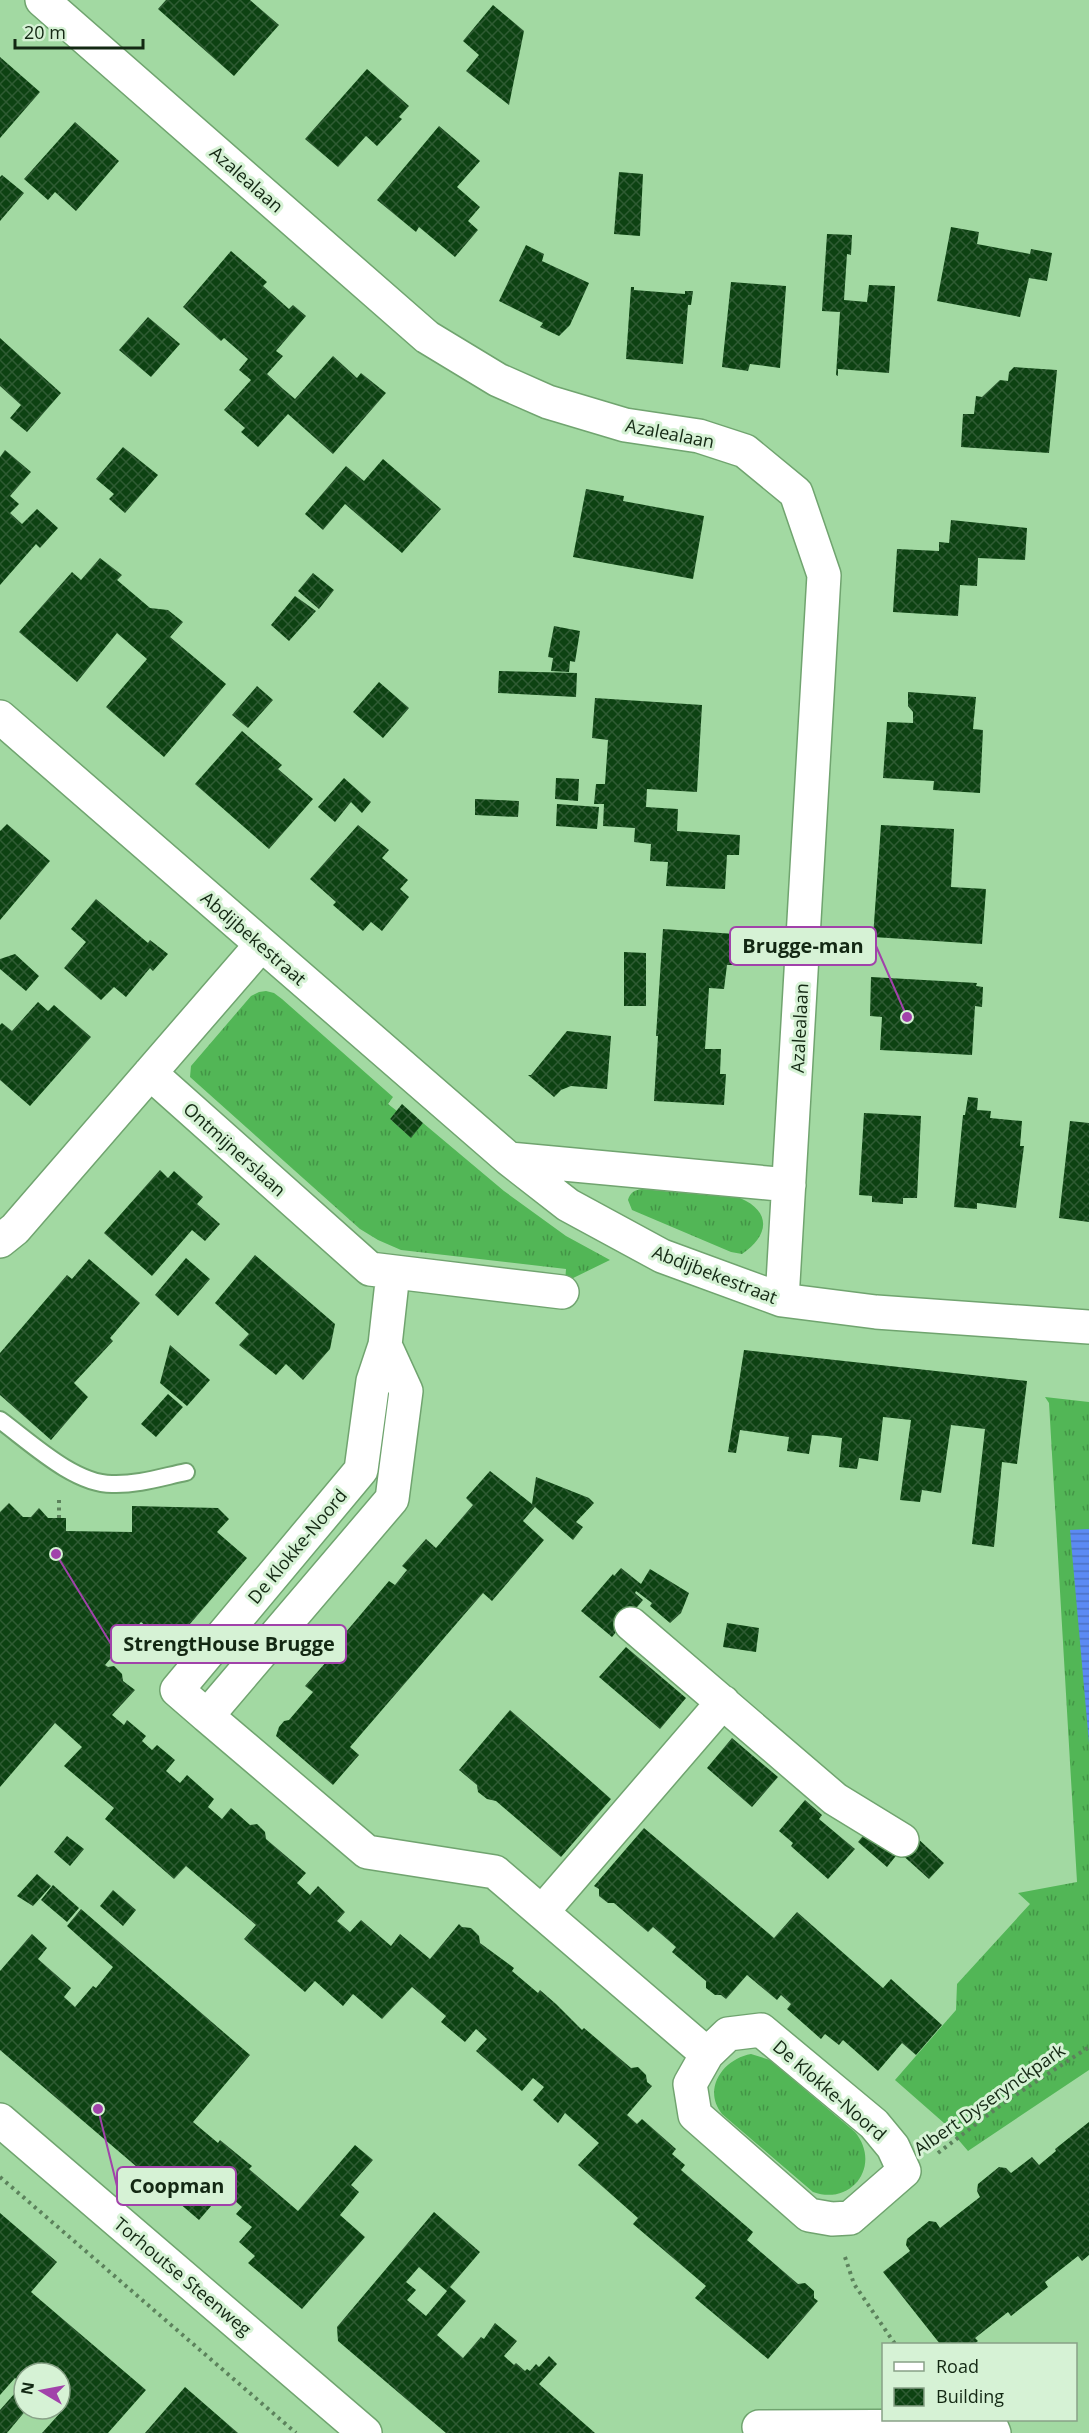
<svg xmlns="http://www.w3.org/2000/svg" width="1089" height="2433" font-family="'Open Sans',sans-serif">
  <style>
    .grass { fill: url(#grass-tufts) }
    .water { fill: url(#water-rules) }
    .building { fill: url(#building-cross-hatch); fill-rule: evenodd }
    .lines { fill: none; stroke-linecap: round; stroke-linejoin: round }
    .service-casing { stroke: #70a46f; stroke-width: 20 }
    .minor-casing { stroke: #70a46f; stroke-width: 36 }
    .secondary-casing { stroke: #70a46f; stroke-width: 36 }
    .path { stroke: #5c825c; stroke-width: 4; stroke-dasharray: 3 4.5; stroke-linecap: butt }
    .service { stroke: #fff; stroke-width: 16 }
    .minor { stroke: #fff; stroke-width: 33 }
    .secondary { stroke: #fff; stroke-width: 33 }
    .labels { text-anchor: middle; dominant-baseline: central; stroke-width: 6; stroke-linejoin: round; paint-order: stroke }
    .street-label { font-size: 18px; fill: #132813; stroke: #d6f2d5 }
    .leader { fill: none; stroke: #a142aa; stroke-width: 2 }
    .callout-dot { fill: #a142aa; stroke: #d6f2d5; stroke-width: 2 }
    .callout { fill: #d6f2d5; stroke: #a142aa; stroke-width: 2 }
    .callout-label { font-size: 20px; text-anchor: middle; font-weight: bold; fill: #132813 }
  </style>
  <defs>
    <pattern id="grass-tufts" width="24" height="20" patternUnits="userSpaceOnUse" patternTransform="scale(1.5)"><rect width="24" height="20" fill="#52b656"/><path d="M3 7l-1-3M5 7V3M7 7l1-3M15 17l-1-3M17 17v-4M19 17l1-3" fill="none" stroke="#439446"/></pattern>
    <pattern id="water-rules" width="6" height="5" patternUnits="userSpaceOnUse" patternTransform="scale(1.5)"><rect width="6" height="5" fill="#5b8af3"/><path d="M0 2.5h6" fill="none" stroke="#4a71c4"/></pattern>
    <pattern id="building-cross-hatch" width="8" height="8" patternUnits="userSpaceOnUse" patternTransform="scale(1.5)"><rect width="8" height="8" fill="#0d4212"/><path d="M0 0l8 8M0 8l8-8" fill="none" stroke="#2f5b33"/></pattern>
  </defs>
  <rect width="100%" height="100%" fill="#a2d9a2"/>
  <path class="grass" d="M266,991L274,993L282,999L393,1097L388,1104L397,1111L390,1119L410,1137L423,1123L504,1191L566,1236L610,1260L565,1282L566,1269L401,1250L378,1240L360,1229L190,1077L191,1066L251,996L259,992Z
    M642,1189L740,1198C773,1212 768,1237 742,1254L731,1252L632,1210L628,1200C630,1193 634,1190 642,1189Z
    M1045,1397L1089,1402V2070L968,2151L944,2123L895,2080L956,2010L957,1984L1030,1904L1018,1893L1077,1882L1049,1403Z
    M751,2054L770,2060L855,2132C882,2165 852,2206 813,2192L722,2114C702,2089 723,2059 751,2054Z"/>
  <path class="water" d="M1089,1529V1743L1070,1530Z"/>
  <path class="building" d="M166,0H250L279,25L234,76L158,9Z
    M493,5L524,31L509,105L466,71L479,55L463,41Z
    M0,57L40,92L0,138Z
    M367,69L409,106L399,117L402,119L377,146L366,136L338,167L305,139Z
    M75,122L119,161L76,211L55,192L48,200L24,179Z
    M439,126L480,161L457,187L480,207L468,221L478,230L455,257L419,227L416,232L377,200Z
    M619,172L643,174L640,236L614,234Z
    M2,175L24,193L0,221V177Z
    M951,227L979,232L977,244L1030,254L1031,249L1052,253L1047,281L1029,278L1020,317L937,301Z
    M827,234L852,235L851,255L847,254L844,300L867,302L869,285L895,286L889,373L838,369V376L836,375L840,312L822,311Z
    M526,245L544,254L542,261L589,283L570,325L559,336L540,327L543,323L499,301Z
    M231,251L267,282L263,286L289,309L293,305L306,316L276,351L283,356L267,374L282,388L295,399L333,356L357,378L361,373L386,393L333,454L288,414L258,447L241,432L245,428L224,410L251,380L239,370L248,359L224,338L221,341L183,307Z
    M731,282L786,286L780,368L750,364L748,371L722,367Z
    M631,287H634V290L685,294V291H693L691,305H688L683,364L626,359Z
    M148,317L180,344L151,377L119,350Z
    M0,338L61,393L27,432L10,418L21,405L0,386Z
    M1014,367L1057,370L1049,453L961,447L963,414H974L976,396L982,397L1000,380L1008,381L1009,372Z
    M123,447L158,475L125,513L109,499L114,494L96,479Z
    M5,450L31,472L10,496L19,504L10,513L22,524L37,509L58,528L40,548L36,544L0,585V457Z
    M383,459L441,509L402,553L345,504L323,530L305,514L346,466L364,481Z
    M586,489L624,496L623,501L704,516L693,579L573,557Z
    M951,520L1027,528L1025,560L978,558L977,586L960,585L958,616L893,612L897,549L939,551V542L949,543Z
    M100,558L122,575L117,580L150,608L168,610L183,622L170,637L226,684L164,757L106,707L147,659L117,633L77,682L19,632L72,572L81,580Z
    M313,573L334,590L319,609L298,591Z
    M295,596L316,611L289,641L271,625Z
    M554,626L580,631L575,662L570,661L569,672L551,671L553,658L548,657Z
    M499,671L577,673L576,697L498,693Z
    M379,682L409,708L383,738L353,712Z
    M257,686L273,700L248,728L232,715Z
    M908,692L976,697L973,729L983,730L980,793L933,790L934,781L883,778L887,722L913,723V712L908,706Z
    M595,698L702,705L697,792L647,789L646,807L678,809L677,831L740,835L739,855H727L725,889L666,886L668,862L650,861L651,844L634,842L635,828L603,826L604,804H594L596,784H605L608,740L592,738Z
    M242,731L282,765L278,769L313,799L269,849L195,784Z
    M344,778L371,802L362,813L351,802L335,822L318,807Z
    M556,778L579,779L578,801L555,799Z
    M475,799L519,801L518,817L475,815Z
    M557,804L599,807L597,829L556,826Z
    M7,824L50,861L0,920V831Z
    M358,825L389,850L382,858L408,880L400,889L409,897L382,931L371,922L363,931L333,905L336,902L310,879Z
    M881,825L954,829L951,887L986,889L982,944L873,937Z
    M96,899L148,943L150,940L168,954L153,971L150,968L126,997L114,987L101,1000L64,968L86,942L71,929Z
    M663,929L735,934L733,965H727L724,989L709,988L705,1049H721L720,1074H726L724,1105L654,1101L658,1036H656Z
    M624,952L646,953V1006H624Z
    M15,954L39,976L26,991L0,969V959Z
    M871,977L977,983L976,986L983,987L982,1007L975,1006L972,1055L880,1050L882,1017L870,1016Z
    M38,1002L48,1011L54,1005L91,1037L30,1106L0,1080V1025L2,1023L12,1031Z
    M567,1031L611,1036L607,1089L571,1086L561,1090L554,1097L528,1075H531Z
    M968,1097L978,1098L977,1110L991,1111L990,1118L1022,1121L1020,1146H1024L1016,1208L977,1203V1209L954,1207L963,1115H965Z
    M402,1104L423,1123L411,1138L390,1119Z
    M864,1113L921,1116L917,1198H903V1204L872,1202V1196L859,1195Z
    M1070,1121L1089,1123V1222L1059,1218Z
    M160,1170L168,1178L174,1171L203,1197L197,1204L220,1224L205,1241L192,1230L152,1276L104,1233Z
    M255,1255L335,1324L330,1349L303,1380L286,1364L276,1375L239,1345L249,1334L215,1303Z
    M186,1258L210,1279L178,1316L155,1295Z
    M89,1259L140,1303L110,1338L113,1341L74,1383L88,1397L51,1440L0,1395V1353L67,1275L72,1279Z
    M170,1345L210,1380L187,1406L160,1383Z
    M744,1350L1027,1381L1017,1464L1002,1462L994,1547L972,1544L985,1429L951,1425L941,1493L922,1490L920,1502L900,1500L911,1420L883,1417L878,1461L859,1458L857,1469L839,1467L842,1438L827,1436L812,1435L809,1454L787,1451L789,1437L740,1430L736,1453L728,1452Z
    M168,1394L183,1407L156,1437L141,1424Z
    M490,1471L532,1504L536,1477L589,1498L594,1503L576,1522L583,1527L573,1540L535,1507L523,1521L544,1540L492,1601L483,1593L463,1616L350,1747L359,1755L333,1785L276,1736L279,1727L284,1721L289,1720L313,1692L305,1686L327,1661L324,1658L389,1581L395,1585L407,1570L402,1566L426,1539L436,1548L473,1505L466,1498Z
    M9,1503L23,1517H31L39,1508L48,1518H66V1531L132,1532V1506L218,1508L229,1519L217,1532L247,1558L170,1647L141,1622L105,1665L108,1667L114,1666L122,1674L123,1681L135,1690L112,1715L124,1725L127,1720L146,1736L142,1741L152,1750L157,1745L175,1760L166,1771L180,1783L187,1775L214,1799L208,1807L222,1819L231,1808L250,1825L257,1824L265,1832L266,1839L306,1873L297,1883L310,1895L318,1886L345,1912L337,1921L350,1932L361,1920L391,1946L400,1934L430,1959L459,1924L462,1927L471,1928L479,1936L480,1943L514,1968L512,1971L538,1993L540,1990L556,2004L582,2030L584,2028L631,2068L638,2067L646,2075L647,2082L652,2086L627,2115L637,2124L642,2119L676,2149L672,2154L685,2165L681,2170L753,2232L747,2240L798,2284L805,2283L814,2291V2298L818,2301L768,2359L695,2298L706,2286L633,2224L638,2218L578,2165L599,2143L565,2113L558,2123L533,2100L544,2087L533,2078L522,2091L476,2051L487,2039L476,2029L465,2042L441,2022L446,2016L412,1987L382,2019L353,1994L343,2006L315,1981L305,1992L244,1939L256,1925L186,1866L174,1879L105,1819L114,1808L64,1766L82,1747L55,1723L0,1787V1512Z
    M621,1568L641,1584L650,1569L689,1593L681,1613L670,1623L650,1606L652,1603L636,1591L635,1593L643,1600L612,1637L581,1611L613,1574L614,1576Z
    M727,1623L759,1628L756,1652L723,1647Z
    M626,1647L686,1698L660,1729L599,1677Z
    M510,1710L611,1799L561,1857L496,1801L487,1799L478,1792L477,1785L459,1770Z
    M732,1738L778,1777L752,1807L707,1768Z
    M805,1800L822,1815L819,1819L855,1849L828,1879L793,1848L791,1846L793,1843L779,1831Z
    M872,1825L914,1835L944,1863L929,1879L899,1852L887,1867L858,1842Z
    M644,1828L774,1938L797,1912L883,1988L891,1979L942,2025L916,2055L902,2043L878,2071L843,2040L839,2045L825,2034L821,2039L787,2009L791,2004L781,1995L777,2000L747,1975L726,1999L721,1995H715L706,1988V1981L672,1952L676,1947L653,1927L648,1932L614,1903H608L599,1896V1889L594,1886Z
    M67,1836L84,1849L70,1866L54,1852Z
    M37,1874L51,1886L33,1906L17,1896Z
    M53,1885L79,1908L67,1922L41,1900Z
    M113,1890L136,1910L123,1926L100,1906Z
    M81,1909L250,2055L193,2122L218,2143L220,2140L248,2163L252,2166L249,2169L298,2211L355,2145L373,2160L351,2185L359,2192L340,2215L365,2237L302,2309L248,2263L255,2256L239,2242L252,2227L236,2214L242,2207L224,2191L199,2220L0,2050V1971L32,1934L47,1948L38,1959L71,1988L64,1997L75,2007L93,1986L96,1988L113,1967L67,1926Z
    M1089,2122V2255L1082,2261L1078,2256L1045,2282L1048,2287L1011,2316L1008,2312L975,2338L978,2341L974,2344H940L883,2272L910,2251L906,2245L907,2239L929,2221L936,2222L940,2228L980,2197L977,2191L978,2184L999,2167L1006,2168L1011,2173L1032,2157L1039,2165L1056,2151L1055,2149Z
    M434,2212L480,2252L450,2287L466,2301L437,2335L463,2358L481,2337L484,2339L495,2323L517,2341L504,2356L514,2365L516,2363L525,2371L527,2369L530,2371L536,2364L539,2367L549,2356L557,2364L539,2384L595,2433H446L338,2341L337,2327ZM419,2267L447,2291L426,2316L407,2300L416,2290L406,2282Z
    M0,2213L57,2262L31,2292L146,2390L108,2433H42L60,2413L55,2409H60V2373H24V2409H27L7,2433H0V2410L23,2384L15,2378L0,2395Z
    M185,2387L238,2433H145Z"/>
  <g class="lines">
    <defs>
      <path id="service" d="M0,1420C30,1442 74,1484 112,1484C137,1485 162,1477 186,1472"/>
      <path id="minor" d="M42,0L427,337L498,380L548,402L625,425L699,436L745,451L796,493L824,575L782,1300
        M0,717L509,1159L568,1205L662,1256L782,1300L876,1312L1089,1327
        M150,1073L370,1269L562,1292
        M509,1159L789,1185
        M0,1241L15,1229L261,945
        M393,1273L385,1345L406,1391L392,1499L207,1716L367,1852L495,1872L707,2054L690,2084L695,2115L809,2215L832,2219L850,2218L904,2171L893,2147L874,2124L761,2030L728,2034L707,2054
        M631,1624L835,1799L902,1840
        M207,1716L177,1690L361,1470L373,1381L385,1345
        M542,1912L723,1702
        M759,2427L991,2426L994,2433"/>
      <path id="secondary" d="M0,2120L365,2433"/>
    </defs>
    <use href="#service" class="service-casing"/>
    <use href="#minor" class="minor-casing"/>
    <use href="#secondary" class="secondary-casing"/>
    <path class="path" d="M59,1518V1500
      M938,2153L1005,2102L1089,2047
      M0,2177L296,2433
      M845,2257L854,2284L895,2344"/>
    <use href="#service" class="service"/>
    <use href="#minor" class="minor"/>
    <use href="#secondary" class="secondary"/>
  </g>
  <g class="labels">
    <g class="street-label">
      <text transform="translate(247 179) rotate(41)">Azalealaan</text>
      <text transform="translate(670 433) rotate(11)">Azalealaan</text>
      <text transform="translate(254 938) rotate(41)">Abdijbekestraat</text>
      <text transform="translate(799 1028) rotate(-87)">Azalealaan</text>
      <text transform="translate(235 1149) rotate(42)">Ontmijnerslaan</text>
      <text transform="translate(715 1274) rotate(21)">Abdijbekestraat</text>
      <text transform="translate(297 1546) rotate(-50)">De Klokke-Noord</text>
      <text transform="translate(830 2090) rotate(41)">De Klokke-Noord</text>
      <text transform="translate(989 2099) rotate(-35)">Albert Dyserynckpark</text>
      <text transform="translate(183 2276) rotate(40)">Torhoutse Steenweg</text>
    </g>
  </g>
  <path class="leader" d="M907 1017L876 946M56 1554L111 1644M98 2109L117 2186"/>
  <g class="callout-dot">
    <circle cx="907" cy="1017" r="6"/>
    <circle cx="56" cy="1554" r="6"/>
    <circle cx="98" cy="2109" r="6"/>
  </g>
  <g class="callout">
    <rect x="730" y="927" width="146" height="38" rx="6"/>
    <rect x="111" y="1625" width="235" height="38" rx="6"/>
    <rect x="117" y="2167" width="119" height="38" rx="6"/>
  </g>
  <g class="callout-label">
    <text x="803" y="953">Brugge-man</text>
    <text x="229" y="1651">StrengtHouse Brugge</text>
    <text x="177" y="2193">Coopman</text>
  </g>
  <rect x="882" y="2343" width="195" height="78" fill="#d6f2d5" stroke="#88a187" stroke-width="1.5"/>
  <rect x="894" y="2362" width="30" height="9" fill="#ffffff" stroke="#88a187" stroke-width="1.5"/>
  <text x="936" y="2373" font-size="18" fill="#132813">Road</text>
  <rect x="894" y="2388" width="30" height="18" fill="url(#building-cross-hatch)" stroke="#88a187" stroke-width="1.5"/>
  <text x="936" y="2403" font-size="18" fill="#132813">Building</text>
  <g transform="translate(42 2391) rotate(280)"><circle r="28" fill="#d6f2d5" stroke="#88a187" stroke-width="1.5"/>
  <path d="M0-4.5L10 22L0 15L-10 22Z" fill="#a142aa"/>
  <text y="-9" font-size="16" font-weight="bold" text-anchor="middle" fill="#132813">N</text>
  </g>
  <path d="M15 39v9h128v-9" fill="none" stroke="#132813" stroke-width="3"/>
  <text x="24" y="39" font-size="18" fill="#132813" stroke="#d6f2d5" stroke-width="4.5" paint-order="stroke">20 m</text>
</svg>
